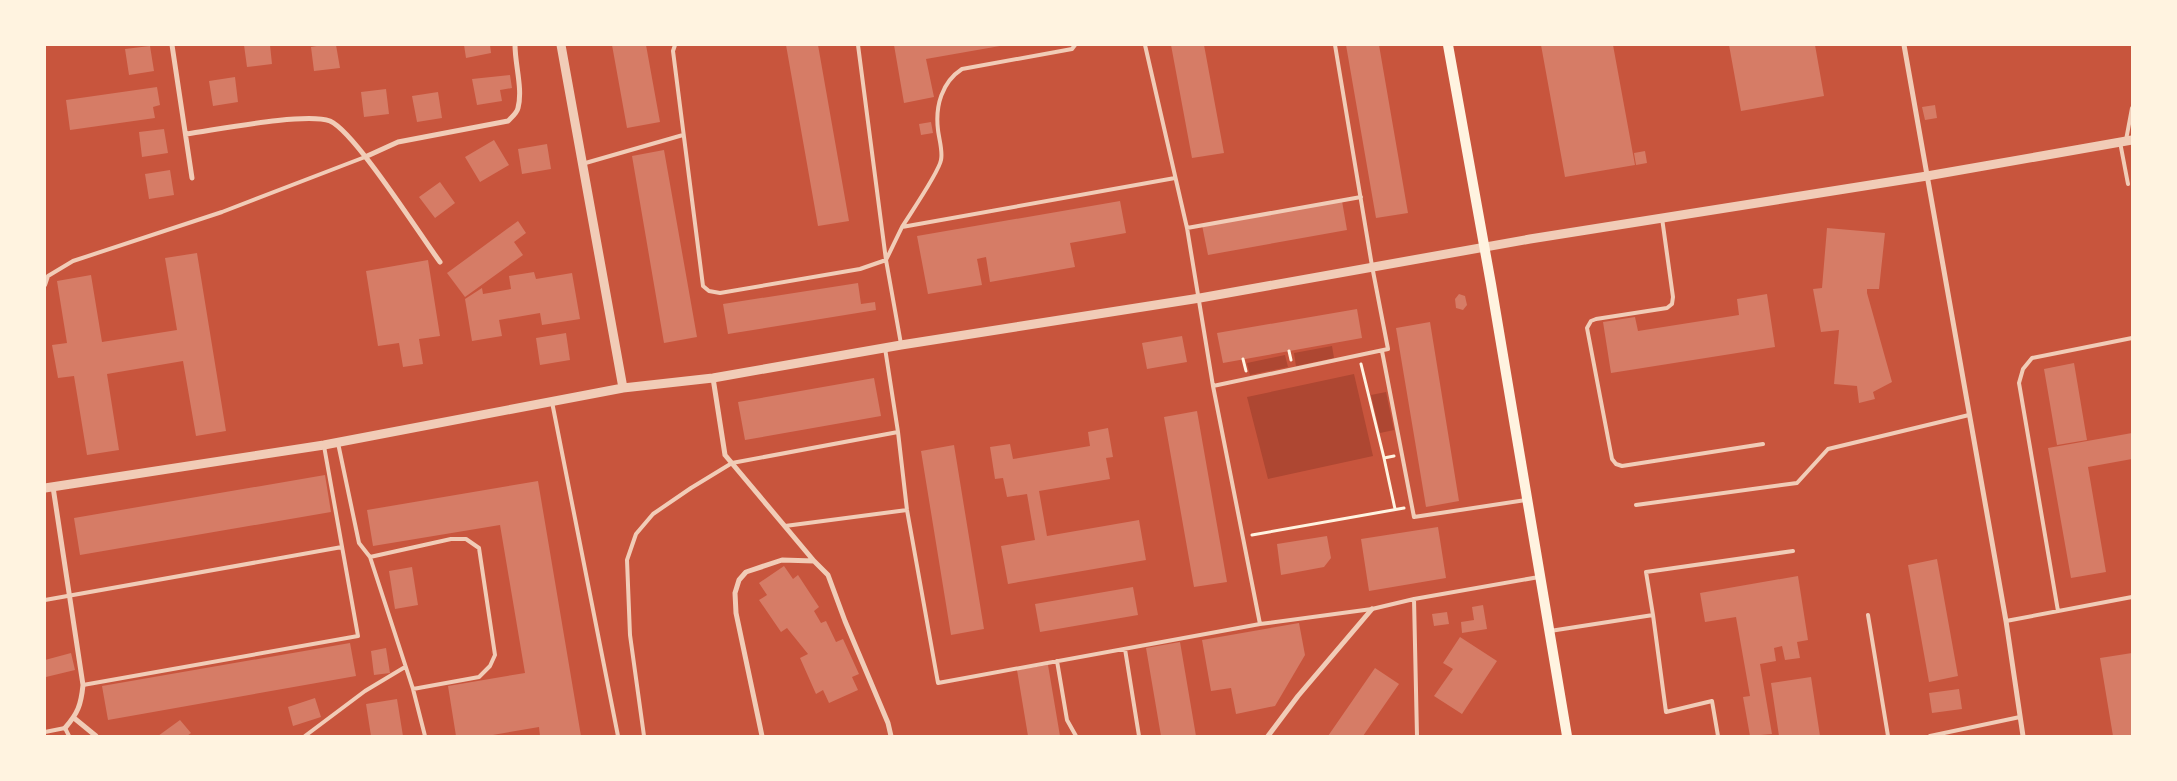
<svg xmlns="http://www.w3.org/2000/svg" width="2177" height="781" font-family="'Nunito Sans',sans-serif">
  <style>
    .green { fill: #ae4732 }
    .building { fill: #d67c66 }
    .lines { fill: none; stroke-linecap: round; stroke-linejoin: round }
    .path { stroke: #fff3e0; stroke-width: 3 }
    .service { stroke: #f1ccb7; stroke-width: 4 }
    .minor { stroke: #f1ccb7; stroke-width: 5 }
    .tertiary { stroke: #f1ccb7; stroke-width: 9 }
    .secondary { stroke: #fff3e0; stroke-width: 10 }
  </style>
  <rect width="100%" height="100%" fill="#c8553d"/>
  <path class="green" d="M1332,346L1334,358L1296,366L1294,353Z
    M1285,355L1288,367L1250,375L1247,363Z
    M1354,374L1373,456L1268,479L1247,397Z
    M1386,392L1394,430L1380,433L1371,395Z"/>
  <path class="building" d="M244,45H270L272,64L247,67Z
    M322,45H336L340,68L314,71L311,47Z
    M464,45H490L491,53L466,58Z
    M612,45H646L660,122L627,128Z
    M786,45H818L849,221L818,226Z
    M894,45H1000V46L926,59L934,97L904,103Z
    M1171,45H1204L1224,153L1192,158Z
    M1346,45H1379L1408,213L1376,218Z
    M1541,45H1613L1635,165L1565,177Z
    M1729,45H1815L1824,96L1741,111Z
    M150,46L154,71L129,75L125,49Z
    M510,75L512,88L500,90L502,101L477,105L472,79Z
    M235,77L238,102L213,106L209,81Z
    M157,87L160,105L153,107L155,118L70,130L66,100Z
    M386,89L389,114L364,117L361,92Z
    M438,92L442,118L417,122L412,96Z
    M1935,105L1937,118L1925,120L1922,107Z
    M931,122L933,133L921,135L919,124Z
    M164,129L168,153L142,157L139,132Z
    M494,140L509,165L480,182L465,157Z
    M547,144L551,169L522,174L518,149Z
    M664,150L697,337L664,343L632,156Z
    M1645,151L1647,163L1636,165L1634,153Z
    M170,170L174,195L149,199L145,174Z
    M440,182L455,203L435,218L419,197Z
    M1120,201L1126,233L1070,243L1075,267L990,282L986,257L977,259L982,285L928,294L917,236Z
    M1342,201L1347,230L1208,255L1202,225Z
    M518,221L526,233L514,242L523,255L465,297L447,273Z
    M1827,228L1885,233L1879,289H1867V293L1892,382L1873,392L1875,399L1859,403L1857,386L1834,384L1839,330L1821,332L1813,289L1822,288Z
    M197,253L226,431L196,436L183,361L107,374L119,450L87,455L74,376L58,378L52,345L67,343L57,281L91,275L102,342L177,330L165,258Z
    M428,260L440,336L419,339L423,364L403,367L399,343L378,346L366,271Z
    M534,272L536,279L572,273L580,319L542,325L540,313L499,320L502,336L472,341L465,299L482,288L483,294L511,289L509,276Z
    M858,283L861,304L875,302L876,310L728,334L723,304Z
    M1459,294L1465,296L1467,305L1463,310L1456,308L1455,299Z
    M1767,294L1775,347L1611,373L1603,322L1635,317L1638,331L1739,315L1737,299Z
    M1357,309L1362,338L1223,363L1217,333Z
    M1430,322L1459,501L1426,507L1396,328Z
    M566,333L570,360L540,365L536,338Z
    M1182,336L1187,362L1147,369L1142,343Z
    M2074,363L2087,440L2057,445L2044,369Z
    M874,378L881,416L745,440L738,402Z
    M1197,411L1227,582L1194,587L1164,417Z
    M1108,428L1113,457L1106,458L1110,479L1039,491L1047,536L1139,520L1146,560L1008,584L1001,546L1035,540L1027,494L1007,497L1003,478L995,479L990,447L1010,444L1013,459L1090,446L1088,432Z
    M2132,433V459L2088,467L2106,572L2071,578L2048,448Z
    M954,445L984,629L951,635L921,451Z
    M325,475L331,512L80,555L74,518Z
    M538,481L581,736H540L539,727L487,736H456L448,686L525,673L500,525L373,546L367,510Z
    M1438,527L1446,578L1369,591L1361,539Z
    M1327,536L1331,558L1324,567L1281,575L1277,544Z
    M1937,559L1958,676L1929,682L1908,565Z
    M784,566L793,579L798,575L819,607L814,611L821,623L826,621L836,642L843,639L859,674L852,677L858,690L829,703L823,690L816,694L800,658L808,654L787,628L781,632L759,600L767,595L759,583Z
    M412,567L418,605L395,609L389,571Z
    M1798,576L1808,640L1797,642L1800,658L1785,660L1782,646L1774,648L1776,661L1760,664L1772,734L1750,736L1743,697L1750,696L1736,617L1705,622L1700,593Z
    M1133,587L1138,615L1040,632L1035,604Z
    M1483,605L1487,629L1462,633L1461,622L1474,620L1472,607Z
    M1447,612L1449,624L1434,626L1432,614Z
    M1299,623L1305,655L1275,706L1236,714L1231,688L1211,691L1202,640Z
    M1460,637L1497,661L1462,714L1434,696L1453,669L1443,663Z
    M1180,642L1196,736H1161L1146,648Z
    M350,643L356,676L108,720L102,686Z
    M386,648L390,673L374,675L371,651Z
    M71,653L75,670L46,677L45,660Z
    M2132,653V736H2113L2100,658Z
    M1048,665L1060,736H1028L1017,670Z
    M1375,668L1399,684L1363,736H1328Z
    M1811,677L1820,736H1779L1771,683Z
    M1959,689L1962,709L1932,713L1929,693Z
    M315,698L321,717L293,726L288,707Z
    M397,699L403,736H371L366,704Z
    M180,720L191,733L187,736H158Z"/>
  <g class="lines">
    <path class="path" d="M1289,351L1291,360
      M1243,359L1246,371
      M1361,364L1384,458
      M1394,456L1384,458L1395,509
      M1252,535L1404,508"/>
    <path class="service" d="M675,45L673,51L703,286L709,291L720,293L860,269L886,260L858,45
      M1145,45L1187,228L1213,386L1260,624
      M2126,140L2132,108
      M2120,142L2128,184
      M582,164L683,135
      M1662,218L1673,297L1672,304L1667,308L1596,319L1591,321L1587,328L1612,459L1616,464L1622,466L1763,444
      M902,227C910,214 939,172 941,160C943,151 939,139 938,130C935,106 942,82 962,69L1072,49L1075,45
      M1187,228L1361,197
      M45,285L48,276L73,261L222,212L365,157
      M901,344L886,260L902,227L1175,178
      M885,348L898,432
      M1382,351L1414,517L1526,500
      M1213,386L1388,349L1372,266L1335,45
      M552,402L618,736
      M338,443L359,543L370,557L413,689L425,736
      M1636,505L1797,483L1828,449L1969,415
      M785,526L907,510
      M370,557L451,539H466L479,548L495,655L490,666L479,677L413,689
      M1414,599L1417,736
      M45,600L342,547
      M2058,611L2019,383L2023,369L2032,358L2132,338
      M1653,615L1646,572L1793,551
      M1868,615L1888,736
      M2006,621L2132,597
      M1550,631L1653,615L1666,712L1712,701L1718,736
      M1125,649L1139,736
      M1057,661L1067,720L1076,736
      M83,685L358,636L324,446
      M45,732L65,728L69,736
      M305,736L365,691L405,667
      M644,736L630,635L627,560L636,534L653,514L691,488L732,463L898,432L907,510L938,683L1260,624L1372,609L1414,599L1539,577
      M1930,736L2020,717"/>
    <path class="minor" d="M172,45L192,178
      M1904,45L2006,621L2023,736
      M186,134C216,130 305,112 330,121C355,132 420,235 440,262
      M365,157L398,142L508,121C512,117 517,113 518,108C523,89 515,65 515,45
      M713,378L725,455L814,561L828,575L845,621L888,723L891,736
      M53,487L83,685C81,705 78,713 65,728
      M74,718L96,736
      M762,736L736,613L735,593L739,580L746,572L782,560L814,561
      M1268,736L1298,696L1372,609"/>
    <path class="tertiary" d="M561,45L623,388
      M45,488L324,445L623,388L713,378L901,345L1200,298L1530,239L1927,176L2132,140"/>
    <path class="secondary" d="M1448,45L1491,284L1567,736"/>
  </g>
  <rect width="2177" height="781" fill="none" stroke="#fff3e0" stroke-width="92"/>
</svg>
